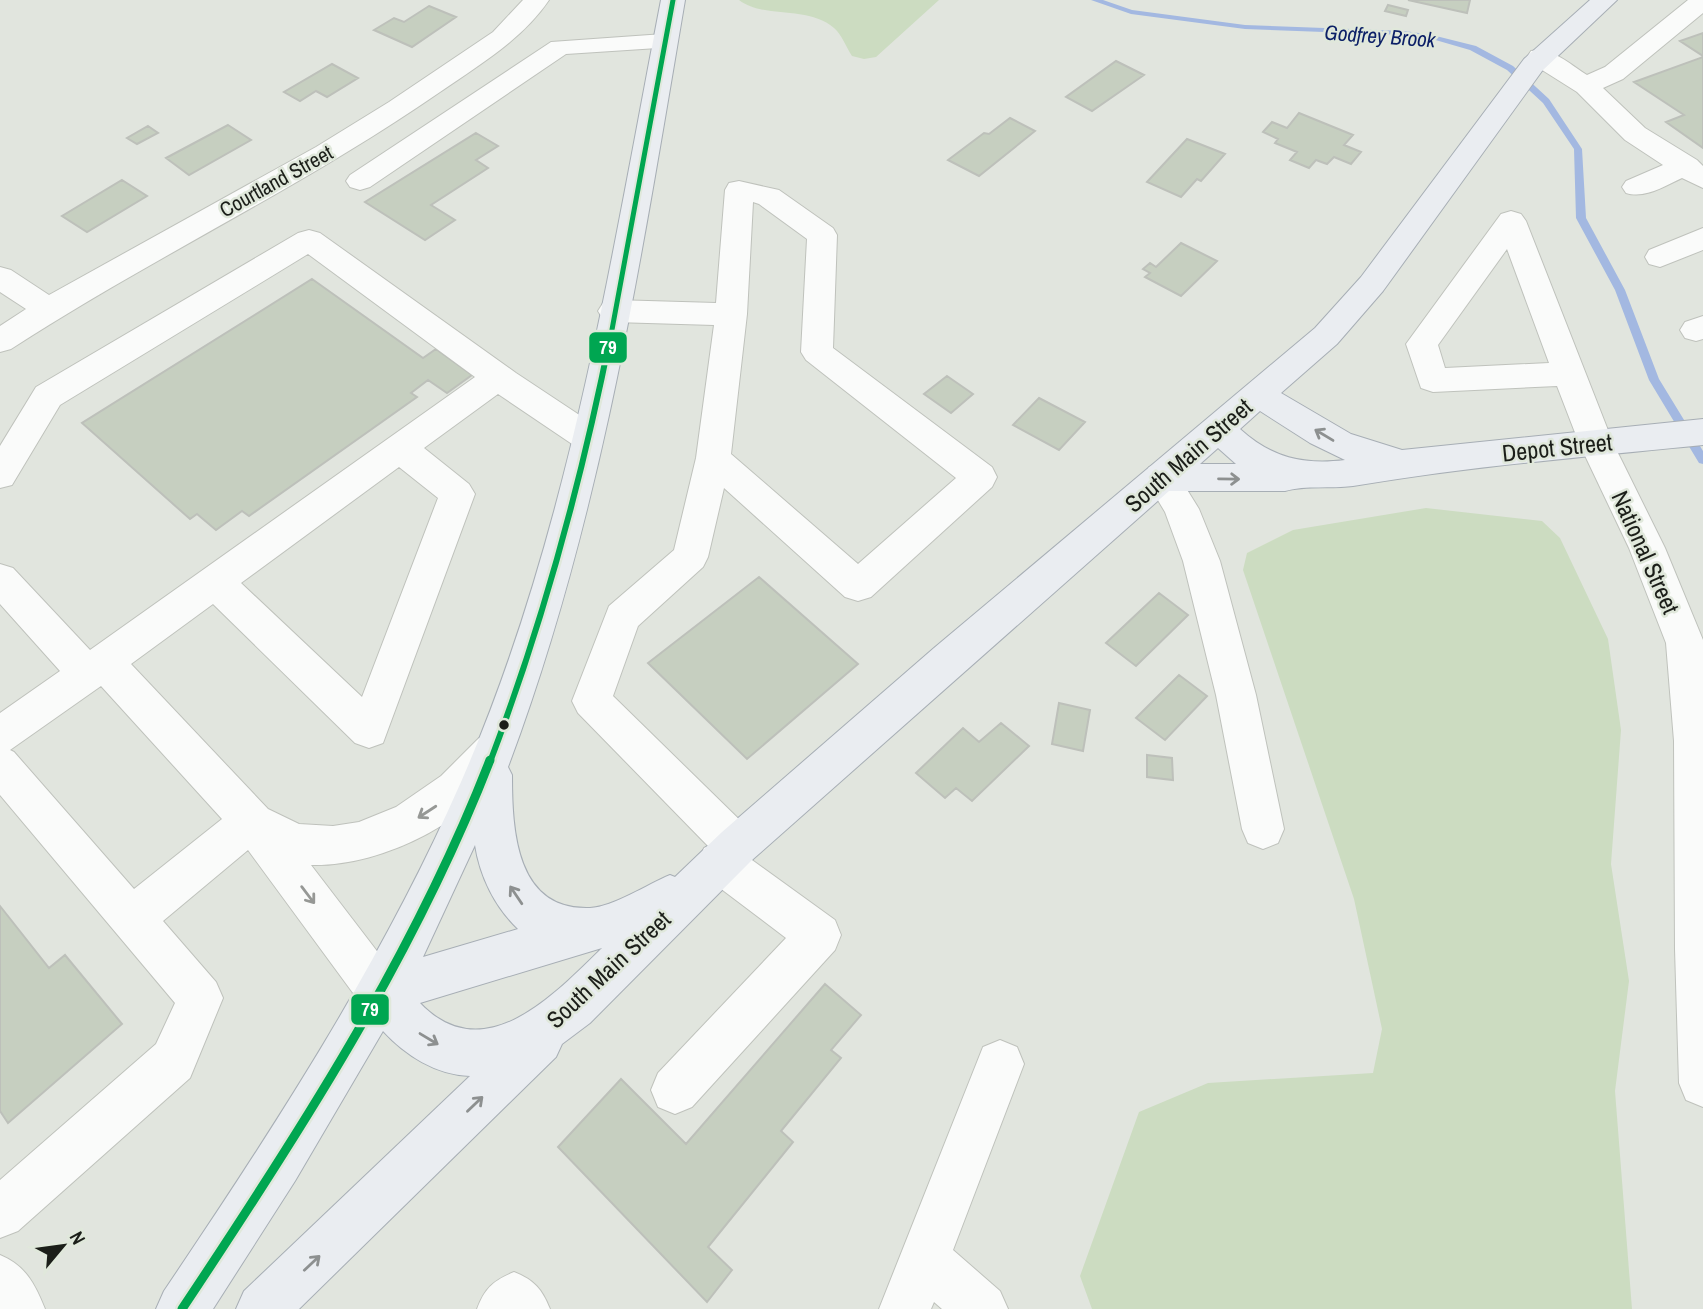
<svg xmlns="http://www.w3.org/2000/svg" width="1703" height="1309" font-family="'Archivo Narrow',sans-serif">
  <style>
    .green { fill: #ccdcc1 }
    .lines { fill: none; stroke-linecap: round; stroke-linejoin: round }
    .stream { fill: #a3b8e1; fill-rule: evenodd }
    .building { fill: #c6cfc0; stroke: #bdc0ba; stroke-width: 2 }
    .minor-casing { stroke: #bfc2bc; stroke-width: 2 }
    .major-casing { stroke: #a7aeb5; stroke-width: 2 }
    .minor { fill: #fafbfa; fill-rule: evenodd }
    .major { fill: #eaedf1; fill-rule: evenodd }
    .bus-1-far2-casing { stroke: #e0e8db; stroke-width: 9 }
    .bus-1-far1-casing { stroke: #e0e8db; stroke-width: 11 }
    .bus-1-casing { stroke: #e0e8db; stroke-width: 14 }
    .bus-1-far2 { stroke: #00a651; stroke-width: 5 }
    .bus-1-far1 { stroke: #00a651; stroke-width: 6 }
    .bus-1 { stroke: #00a651; stroke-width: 9 }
    .oneway { stroke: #8d9090 }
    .oneway2 { stroke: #969895 }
    .bus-dot { fill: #1b1e19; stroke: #e0e8db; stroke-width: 2.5 }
    .labels { text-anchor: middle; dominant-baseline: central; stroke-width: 5; stroke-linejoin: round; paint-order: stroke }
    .far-water-label { font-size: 21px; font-style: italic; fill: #0c2067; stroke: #e0e8db }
    .far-street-label { font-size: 21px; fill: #1b1e19; stroke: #e0e8db }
    .street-label { font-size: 24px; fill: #1b1e19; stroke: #e0e8db }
    .line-badge { stroke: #e0e8db; stroke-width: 2.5 }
    .badge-label { font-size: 19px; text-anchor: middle; font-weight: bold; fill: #fff }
  </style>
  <rect width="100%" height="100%" fill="#e1e5de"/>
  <path class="green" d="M739,0H939L876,57L864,59L852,56C846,47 842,35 834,28C808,5 763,19 739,0Z
    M1426,508L1542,521L1560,538L1608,639L1621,730L1611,864L1629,981L1615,1091L1632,1309H1092L1080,1276L1139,1112L1208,1083L1373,1073L1382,1029L1354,899L1243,570L1247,553L1293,530Z"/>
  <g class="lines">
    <path class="stream" d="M1091,0H1103L1132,10L1245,25L1405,31L1432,35L1476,46L1513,66L1549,99L1582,149L1586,218L1625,290L1659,379L1703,451V464L1699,463L1649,380L1615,290L1576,218L1574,149L1543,103L1507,70L1470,50L1432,39L1405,35L1245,29L1131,14Z"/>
  </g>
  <path class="building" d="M1408,0H1470L1467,13Z
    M1388,5L1408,10L1406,16L1385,11Z
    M429,6L456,17L412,47L374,30L394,18L404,22Z
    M1703,33V56L1680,41Z
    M1703,57V148L1666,122L1684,115L1634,82Z
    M1116,61L1144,75L1092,111L1066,97Z
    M332,64L358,78L327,97L316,91L300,101L284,92Z
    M1299,113L1353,135L1344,145L1361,152L1351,164L1334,157L1327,164L1316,160L1309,168L1290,160L1297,152L1275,143L1278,139L1263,132L1272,122L1287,128Z
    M1010,118L1035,131L979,176L948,160L984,133L989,134Z
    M228,125L251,140L189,175L166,158Z
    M148,126L158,133L137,144L127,138Z
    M476,133L498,146L476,160L488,168L431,205L455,220L425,240L365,202Z
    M1187,139L1225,154L1201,181L1197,179L1181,197L1147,182Z
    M122,180L147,196L87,232L62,216Z
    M1181,243L1217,261L1181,296L1145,277L1150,273L1143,269L1150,263L1156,267Z
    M312,279L423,358L436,349L472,375L447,393L428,380L411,393L417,397L249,516L242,511L216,530L197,514L190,519L82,423Z
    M947,376L973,394L951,413L924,394Z
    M1039,398L1085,422L1059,450L1013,425Z
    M759,577L858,664L747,759L648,663Z
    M1159,593L1188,615L1136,666L1106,643Z
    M1179,675L1207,696L1165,740L1136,718Z
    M1059,703L1090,710L1083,751L1052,744Z
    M1001,723L1029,746L972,801L956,788L945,798L916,773L963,728L979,742Z
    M1147,755L1172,758L1173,780L1147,777Z
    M0,906L49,968L65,955L122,1024L8,1123L0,1111Z
    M825,984L861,1015L831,1050L841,1058L781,1131L793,1142L708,1247L732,1270L707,1302L558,1147L621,1079L686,1144Z"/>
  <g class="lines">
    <defs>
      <path id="minor" d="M523,0H549C522,40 479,65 440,92C303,187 151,258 11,349L0,352V326L26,309L0,292V267L11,270L49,295L316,147L389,102L493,32Z
        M1688,0H1703V13L1623,79L1603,88L1645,128L1697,160L1703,166V188L1682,178C1665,186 1645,199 1626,193L1622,187L1626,181L1663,165L1625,140L1577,92L1531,63L1527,57L1531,51C1551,46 1571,65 1587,75L1605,67Z
        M664,34L673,37L677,42L673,47L566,54L370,187L360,190L350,187L346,181L350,175L551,42Z
        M739,181L779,190L833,228L837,235L833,348L992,467L997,477L992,487L871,597L858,601L845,597L724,488L708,557L703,567L638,626L613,696L752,832L758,846L752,860L835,920L841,935L835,950L692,1107L675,1114L658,1107L651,1090L658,1073L786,938L704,876L698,862L704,848L708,846L578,713L572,701L609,606L674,550L696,458L714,325L614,322L603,319L598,311L603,303L614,300L716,303L725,190L729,183ZM753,202L759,204L807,239L801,352L806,360L956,478L858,564L731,454L747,314Z
        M1511,211L1521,214L1526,221L1613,443L1665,548L1703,640V1107L1686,1100L1679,1083L1675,949L1674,741L1666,643L1629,548L1579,443L1557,386L1433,392L1421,388L1406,344L1501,214ZM1507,249L1549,363L1445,368L1438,345Z
        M1703,228V250L1660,267L1649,264L1645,257L1649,250Z
        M309,230L320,233L516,373L599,428L604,437L599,446L587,450L575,446L498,394L424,448L469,484L475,494L383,743L369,748L355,743L213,604L131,664L268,809L299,824L333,826L359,822L396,807L441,776L479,738L493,733L507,738L513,751C482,818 383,867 311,865L396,976L403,992L396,1008L380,1015L364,1008L248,850L163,921L216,982L223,998L190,1078L18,1231L0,1238V1180L156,1044L175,1003L0,795V713L60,671L0,604V564L13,568L90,650L475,377L308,254L60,405L12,485L0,488V446L36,387L298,233ZM399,467L438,498L362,697L241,583ZM101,686L222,819L134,889L14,752L10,750Z
        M1703,316V339L1696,341L1685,338L1680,330L1685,322Z
        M1161,464L1173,467L1199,509L1220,561L1256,695L1284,829L1278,843L1263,849L1248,843L1242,829L1216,695L1183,561L1165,512L1144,477L1149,467Z
        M1000,1040L1017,1047L1024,1064L953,1250L1000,1291L1008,1309H942L934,1302L931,1309H879L983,1047Z
        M0,1255C26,1266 35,1284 45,1309H0Z
        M514,1272C534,1280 542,1289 550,1309H477C485,1288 493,1281 514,1272Z"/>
      <path id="major" d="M661,0H685C641,259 601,520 508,767L512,775C512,831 516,911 590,908C613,907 648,884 670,875L675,877L722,832L934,648L1315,328L1361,277L1524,59L1590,0H1617L1542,71L1383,291L1337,344L1281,393L1351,434L1402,450L1703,419V445C1586,457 1469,466 1353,486C1331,489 1306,485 1285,491H1169L752,860L590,1023L562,1044L556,1057L299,1309H236L244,1291L470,1076C436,1075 405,1055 383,1031L295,1181L213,1309H156L164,1291C274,1128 382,962 461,782C569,535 610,263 661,0ZM1260,411L1310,443L1345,460C1303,465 1272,458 1240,429ZM1218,448L1236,464H1200ZM475,845C480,877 495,907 518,929L423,957ZM602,948C554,995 484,1070 420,1003Z"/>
    </defs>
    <use href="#minor" class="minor-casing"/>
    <use href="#major" class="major-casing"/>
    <use href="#minor" class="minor"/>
    <use href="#major" class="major"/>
    <defs>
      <path id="bus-1-far2" d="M611,335L673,0"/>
      <path id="bus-1-far1" d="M490,762C543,623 582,479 611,333"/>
      <path id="bus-1" d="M182,1309C298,1135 414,956 490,760"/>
    </defs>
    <use href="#bus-1-far2" class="bus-1-far2-casing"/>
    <use href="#bus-1-far1" class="bus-1-far1-casing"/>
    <use href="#bus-1" class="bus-1-casing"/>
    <use href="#bus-1-far2" class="bus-1-far2"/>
    <use href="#bus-1-far1" class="bus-1-far1"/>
    <use href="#bus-1" class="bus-1"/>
  </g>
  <defs><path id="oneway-shaft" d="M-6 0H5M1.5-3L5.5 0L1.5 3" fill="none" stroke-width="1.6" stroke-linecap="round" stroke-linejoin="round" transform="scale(1.75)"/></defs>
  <g class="oneway">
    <use href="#oneway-shaft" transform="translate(1324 435) rotate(-149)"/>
    <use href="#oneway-shaft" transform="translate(1229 479) rotate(1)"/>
    <use href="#oneway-shaft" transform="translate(516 895) rotate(-124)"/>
    <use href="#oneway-shaft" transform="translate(429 1039) rotate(31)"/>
    <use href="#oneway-shaft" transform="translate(475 1104) rotate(-44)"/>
    <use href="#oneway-shaft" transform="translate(312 1263) rotate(-43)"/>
  </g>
  <g class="oneway2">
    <use href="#oneway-shaft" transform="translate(427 812) rotate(147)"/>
    <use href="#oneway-shaft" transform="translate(308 895) rotate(53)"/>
  </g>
  <circle class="bus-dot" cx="504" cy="725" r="6"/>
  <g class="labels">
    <g class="far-water-label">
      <text transform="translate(1380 36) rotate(4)">Godfrey Brook</text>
    </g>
    <g class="far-street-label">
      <text transform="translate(276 181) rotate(-29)">Courtland Street</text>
    </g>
    <g class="street-label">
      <text transform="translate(1557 447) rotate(-6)">Depot Street</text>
      <text transform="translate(1188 455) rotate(-41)">South Main Street</text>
      <text transform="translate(1646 552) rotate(66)">National Street</text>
      <text transform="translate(608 969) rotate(-43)">South Main Street</text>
    </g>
  </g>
  <g class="line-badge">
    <rect x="588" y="331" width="40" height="33" rx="7" fill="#00a651"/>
    <rect x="350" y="993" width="40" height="33" rx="7" fill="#00a651"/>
  </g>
  <g class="badge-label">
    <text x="608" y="354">79</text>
    <text x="370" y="1016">79</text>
  </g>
  <g transform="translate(63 1246) rotate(61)" stroke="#e0e8db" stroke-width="5" paint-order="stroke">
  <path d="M0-5L12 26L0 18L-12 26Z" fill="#1b1e19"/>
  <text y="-10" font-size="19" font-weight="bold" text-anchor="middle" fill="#1b1e19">N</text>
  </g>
</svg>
